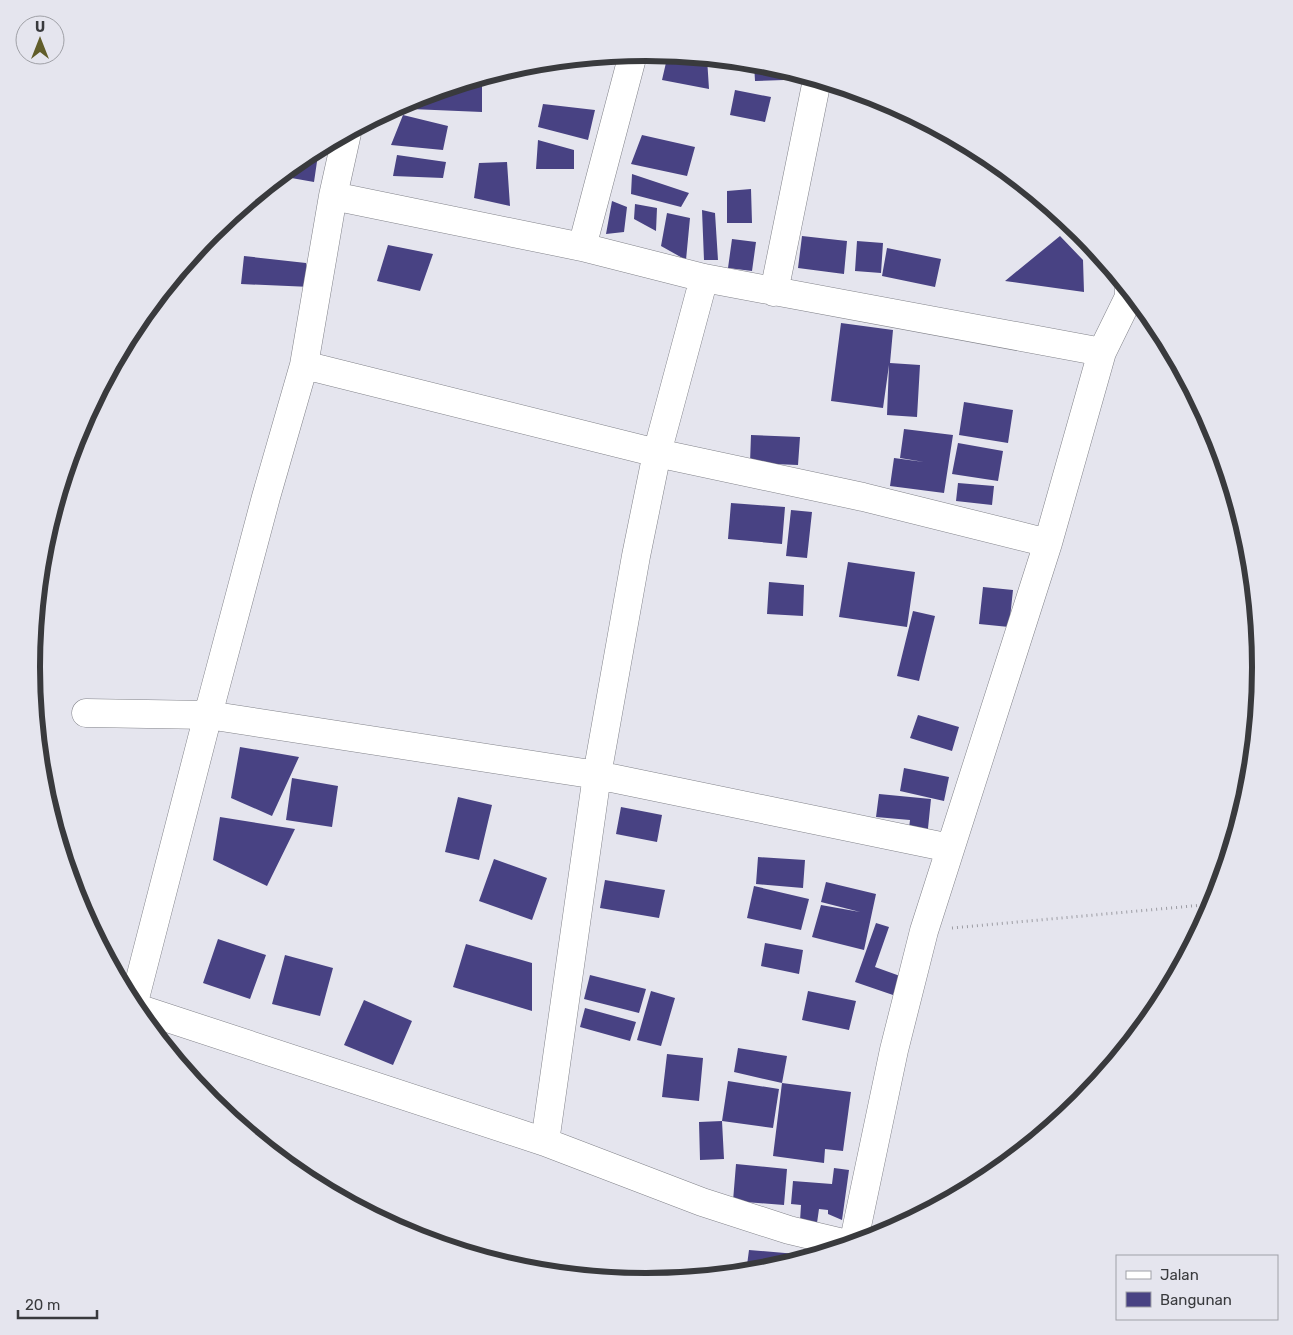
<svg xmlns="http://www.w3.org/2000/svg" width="1293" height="1335" font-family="Rubik,sans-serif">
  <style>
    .building { fill: #484283 }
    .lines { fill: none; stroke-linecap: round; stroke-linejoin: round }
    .street-casing { stroke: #82838a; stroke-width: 29 }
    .path { stroke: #9c9ca3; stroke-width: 3; stroke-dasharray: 1 4; stroke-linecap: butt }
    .street { stroke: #fff; stroke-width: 28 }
    .rim { fill: none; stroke: #393a3d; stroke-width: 6 }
  </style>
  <rect width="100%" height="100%" fill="#e5e5ee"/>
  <path class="building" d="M668,54L707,58L709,89L662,80Z
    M754,63L767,64L784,69V80L755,81Z
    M476,79L482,80V112L411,109L412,99Z
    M735,90L771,97L765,122L730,115Z
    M543,104L595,110L588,140L538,127Z
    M403,115L448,126L443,150L391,145Z
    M642,135L695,147L687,176L631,164Z
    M538,140L574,150V169H536Z
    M319,148L314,182L280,176L305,156Z
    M397,155L446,162L443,178L393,176Z
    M507,162L510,206L474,198L479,163Z
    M632,174L689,193L681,207L631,194Z
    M751,189L752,223H727V191Z
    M612,201L627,207L624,232L606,234Z
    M635,204L657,208L656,231L634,219Z
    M702,210L715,213L718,260H704Z
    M667,213L690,218L686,260L661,246Z
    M802,236L847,241L844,274L798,268Z
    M1060,236L1083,260L1084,292L1005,281Z
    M732,239L756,242L752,271L728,268Z
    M857,241L883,243L881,273L855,271Z
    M388,245L433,254L420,291L377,281Z
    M887,248L941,259L935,287L882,276Z
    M244,256L306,263L311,287L241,284Z
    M841,323L893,330L890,363L920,365L917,417L887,415L889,365L883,408L831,401Z
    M964,402L1013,410L1008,443L959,435Z
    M904,429L953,435L944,493L890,486L894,458L924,462L900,458Z
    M751,435L800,437L798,465L750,463Z
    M958,443L1003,451L998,481L952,474Z
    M958,483L994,486L992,505L956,501Z
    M731,503L785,507L782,544L728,539Z
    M791,510L812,512L807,558L786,556Z
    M848,562L915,572L907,627L839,617Z
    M769,582L804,585L803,616L767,614Z
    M983,587L1013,590L1009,627L979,624Z
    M913,611L935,616L919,681L897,676Z
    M918,715L959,727L952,751L910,738Z
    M240,747L299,757L272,816L231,798Z
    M904,768L949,777L944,801L900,791Z
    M292,778L338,786L332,827L286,820Z
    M879,794L931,799L927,838L908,836L910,820L876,817Z
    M458,797L492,805L479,860L445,852Z
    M621,807L662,815L657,842L616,834Z
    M220,817L295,829L267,886L213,860Z
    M758,857L805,860L803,888L756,884Z
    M494,859L547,878L532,920L479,901Z
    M605,880L665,890L659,918L600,908Z
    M826,882L876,894L864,950L812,937L821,905L860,912L821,902Z
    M754,886L809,899L801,930L747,918Z
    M876,923L889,927L875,967L900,976L893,995L855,982Z
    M218,939L266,955L250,999L203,983Z
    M765,943L803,950L799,974L761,966Z
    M466,944L532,963V1011L453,987Z
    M285,955L333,968L320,1016L272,1004Z
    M590,975L646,989L639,1013L584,999Z
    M651,991L675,998L661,1046L637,1040Z
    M808,991L856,1001L849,1030L802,1020Z
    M364,1000L412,1021L393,1065L344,1045Z
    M585,1008L636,1022L630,1041L580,1027Z
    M738,1048L787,1056L782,1083L734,1072Z
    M667,1054L703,1058L699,1101L662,1097Z
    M728,1081L779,1089L773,1128L722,1121Z
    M782,1083L851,1092L843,1151L825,1149L824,1163L773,1156Z
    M722,1121L724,1159L700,1160L699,1122Z
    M736,1164L787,1169L784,1205L733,1201Z
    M834,1168L849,1170L842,1220L828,1214V1210L819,1209L817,1223L800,1221L801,1205L791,1204L793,1181L832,1184Z
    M749,1250L808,1255V1258L766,1271L746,1273Z"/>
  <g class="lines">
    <defs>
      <path id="street" d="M333,196L582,247L633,54
        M582,247L704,278L1102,352
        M774,292L817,80
        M304,365L657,453L863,497L1048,543
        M86,713L208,715L597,775L950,848
        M133,1006L208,715L266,497L304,365L333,196L347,133
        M134,1007L545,1142L702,1202L789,1230L852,1245
        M545,1142L597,775L636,556L657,453L704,278
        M853,1245L894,1050L924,931L1048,543L1102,352L1129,297V290"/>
    </defs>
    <use href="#street" class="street-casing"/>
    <path class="path" d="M952,928L1214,904
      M885,1224L906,1223"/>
    <use href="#street" class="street"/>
  </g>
  <path d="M0 0H1293V1335H0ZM40 667a606 606 0 1 1 1212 0a606 606 0 1 1-1212 0Z" fill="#e5e5ee" fill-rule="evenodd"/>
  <path class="rim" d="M40 667a606 606 0 1 1 1212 0a606 606 0 1 1-1212 0Z"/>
  <rect x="1116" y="1255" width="162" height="65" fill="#e5e5ee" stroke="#a0a1a7"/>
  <rect x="1126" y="1271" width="25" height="8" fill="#ffffff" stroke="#a0a1a7"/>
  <text x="1160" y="1280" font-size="15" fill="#393a3d">Jalan</text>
  <rect x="1126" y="1292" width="25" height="15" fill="#484283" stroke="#a0a1a7"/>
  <text x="1160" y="1305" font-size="15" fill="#393a3d">Bangunan</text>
  <g transform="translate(40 40)"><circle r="24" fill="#e5e5ee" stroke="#a0a1a7"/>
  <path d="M0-4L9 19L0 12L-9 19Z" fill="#615d2a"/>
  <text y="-8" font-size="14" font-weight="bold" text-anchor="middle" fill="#393a3d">U</text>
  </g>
  <path d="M18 1310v8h79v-8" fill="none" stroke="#393a3d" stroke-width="2.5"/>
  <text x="25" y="1310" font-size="15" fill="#393a3d" stroke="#e5e5ee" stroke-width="4" paint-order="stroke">20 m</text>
</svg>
